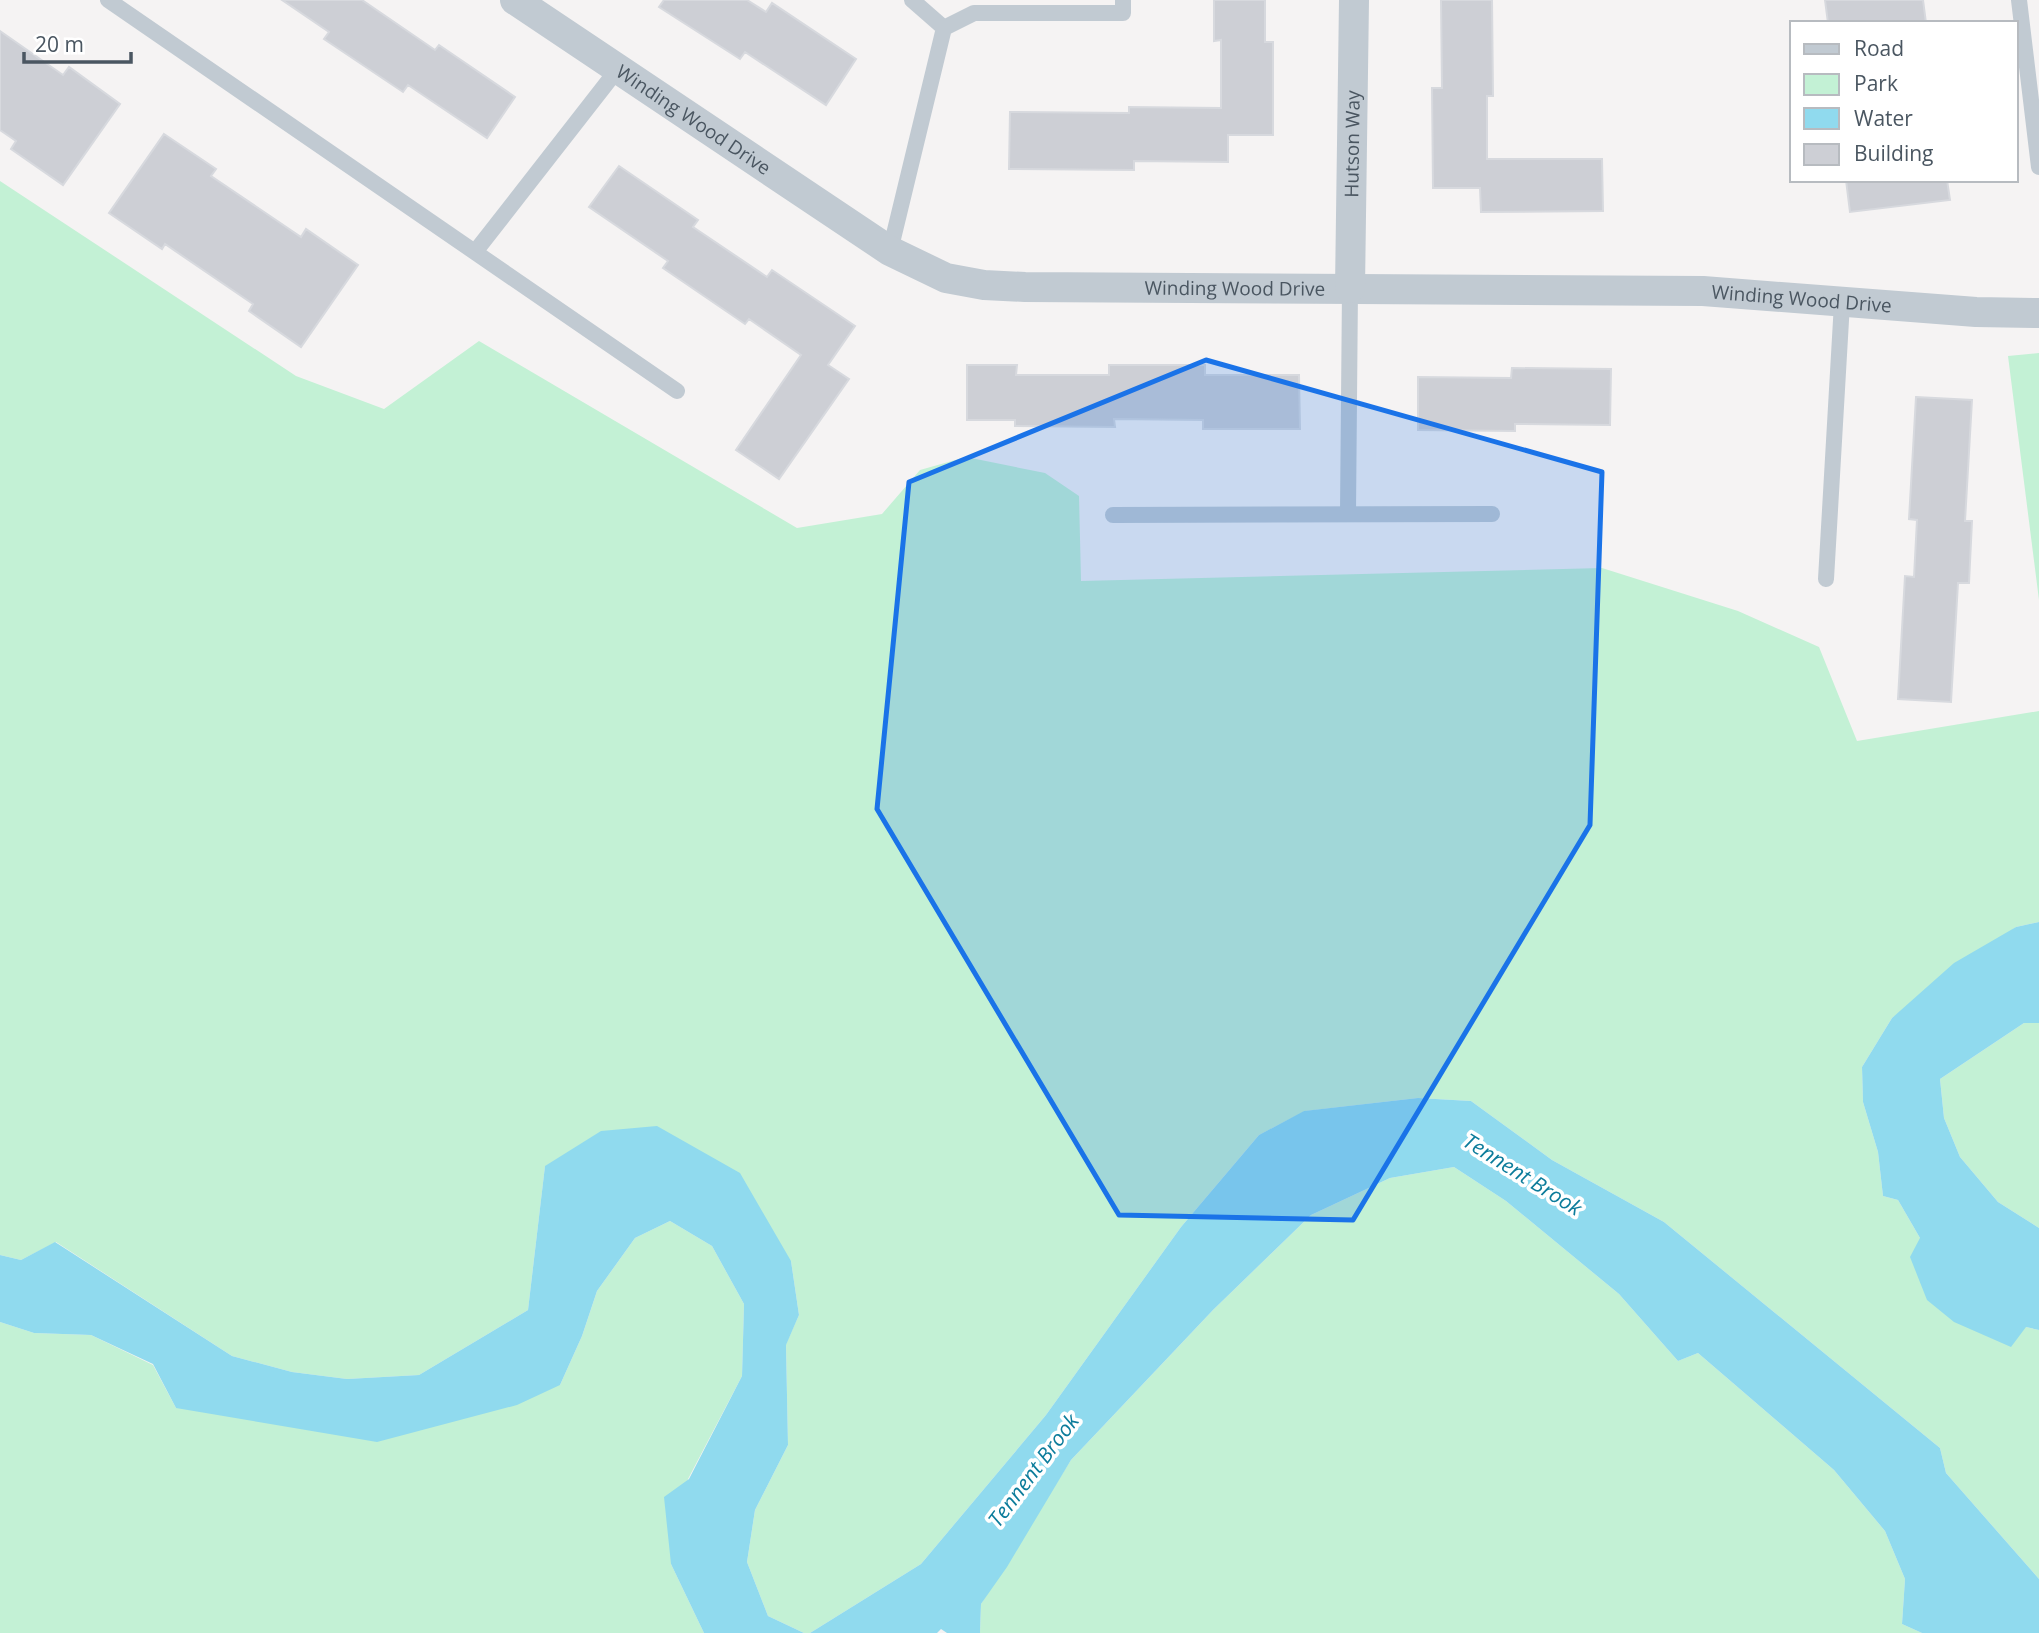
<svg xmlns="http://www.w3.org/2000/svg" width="2039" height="1633" font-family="'Open Sans',sans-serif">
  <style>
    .green { fill: #c3f1d5 }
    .water { fill: #90daee }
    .building { fill: #cdcfd5; stroke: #d7d9de; stroke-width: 2 }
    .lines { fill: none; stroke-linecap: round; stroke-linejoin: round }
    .lane { stroke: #c1cad2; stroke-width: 16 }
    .street { stroke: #c1cad2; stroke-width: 30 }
    .marked { fill: #1a73e8; fill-opacity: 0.2; stroke: #1a73e8; stroke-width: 5; stroke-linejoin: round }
    .labels { text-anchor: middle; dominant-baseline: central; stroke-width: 7; stroke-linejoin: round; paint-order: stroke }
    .street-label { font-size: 19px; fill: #4a5661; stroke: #fff }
    .water-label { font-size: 21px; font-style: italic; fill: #0c7c9b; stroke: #fff }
  </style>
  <rect width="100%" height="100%" fill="#f5f3f3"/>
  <path class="green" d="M0,181L296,376L384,409L479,341L797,528L882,514L920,470L966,457L1045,473L1079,496L1081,581L1602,568L1738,611L1819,647L1857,741L2039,711V922L2016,927L1892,1018L1862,1067L1863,1102L1878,1152L1883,1196L1898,1200L1920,1238L2026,1327L2039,1330V1579L1946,1473L1940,1448L1664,1222L1552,1160L1471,1101L1418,1098L1305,1111L1259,1135L1181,1227L1046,1415L921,1564L810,1633H804L768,1616L747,1562L755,1510L788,1445L786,1344L799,1315L791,1261L545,1166L528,1310L419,1375L347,1379L292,1372L232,1356L56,1242L21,1260L0,1255Z
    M2039,353V600L2008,356Z
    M2024,1023H2039V1228L1998,1202L1960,1157L1944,1118L1940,1079Z
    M1454,1167L1506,1201L1619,1294L1678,1361L1698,1353L1834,1470L1885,1531L1905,1579L1902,1624L1922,1633H980L981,1604L1071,1460L1213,1310L1311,1215L1390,1178Z
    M670,1221L712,1246L744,1304L742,1376L688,1479L671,1564L704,1633H0V1322L34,1333L91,1335L153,1365L176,1408L560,1385L582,1336L597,1291L635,1238Z"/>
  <path class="water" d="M2039,922V1023H2024L1940,1079L1944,1118L1960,1157L1998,1202L2039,1228V1330L2026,1327L2011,1347L1954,1322L1927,1300L1910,1257L1920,1238L1898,1200L1883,1196L1878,1152L1863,1102L1862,1067L1892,1018L1954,963L2016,927Z
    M1418,1098L1471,1101L1552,1160L1664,1222L1940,1448L1946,1473L2039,1579V1633H1922L1902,1624L1905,1579L1885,1531L1834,1470L1698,1353L1678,1361L1619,1294L1506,1201L1454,1167L1390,1178L1311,1215L1213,1310L1071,1460L1007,1567L981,1604L980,1633H947L941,1629L937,1633H810L921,1564L1046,1415L1181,1227L1259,1135L1304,1111Z
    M657,1126L740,1173L791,1261L799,1315L786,1345L788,1445L755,1510L747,1562L768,1616L804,1633H704L671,1564L664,1497L689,1479L742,1376L744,1304L712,1246L670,1221L635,1238L597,1291L582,1336L560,1385L517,1405L377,1442L176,1408L153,1364L91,1335L34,1333L0,1322V1255L21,1260L55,1242L232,1356L292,1372L347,1379L419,1375L528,1310L545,1166L601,1131Z"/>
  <path class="building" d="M282,0H362L435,50L439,45L515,97L487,138L408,85L403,92L324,39L329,32Z
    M664,0H747L766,12L772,3L856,59L826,105L745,52L740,59L659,7Z
    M1214,0H1265V42H1273V135H1228V162L1134,161V170L1009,169L1010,112L1129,113V107L1221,108V40L1214,41Z
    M1441,0H1492L1493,96H1487V159H1602L1603,211L1481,212L1480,188H1433L1432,88H1442Z
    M1825,0H1923L1926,23H1828Z
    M0,31L63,75L69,67L120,104L63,185L11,149L16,141L0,130Z
    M164,134L216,169L211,176L301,237L306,229L358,265L301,347L249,311L253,304L165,244L162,249L109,213Z
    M619,166L698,220L693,227L767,277L772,270L855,326L828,365L849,379L779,479L736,450L801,355L749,319L745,324L663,268L668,261L589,207Z
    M1846,180H1947L1950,200L1850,212Z
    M967,365H1017L1016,375H1109V365H1205V375H1299L1300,429H1203V420L1114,419L1115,427L1015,426V420H967Z
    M1512,368L1611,369L1610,425L1515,424V431L1418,430V377L1511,378Z
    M1916,397L1972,400L1965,521H1972L1969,583H1958L1951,702L1898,699L1905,576L1914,577L1917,520L1909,519Z"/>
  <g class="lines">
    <path class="lane" d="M108,0L677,391
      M912,0L944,28L974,13H1123V0
      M2019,0L2039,167
      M890,251L944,28
      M475,252L617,70
      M1348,513L1350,288
      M1113,515L1492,514
      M1826,579L1842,303"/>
    <g class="street">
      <path id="s1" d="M515,0L890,251L946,278L984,285L1025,287L1703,291L1976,312L2039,313"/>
      <path id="s2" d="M1350,288L1354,0"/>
    </g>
  </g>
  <path class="marked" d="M1206,360L1602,472L1590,825L1353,1220L1119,1215L877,809L909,482Z"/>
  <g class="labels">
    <g class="street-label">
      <text stroke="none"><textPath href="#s1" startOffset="215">Winding Wood Drive</textPath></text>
      <text stroke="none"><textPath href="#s2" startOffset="144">Hutson Way</textPath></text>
      <text stroke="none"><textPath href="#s1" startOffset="803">Winding Wood Drive</textPath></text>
      <text stroke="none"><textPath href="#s1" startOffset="1370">Winding Wood Drive</textPath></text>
    </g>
    <g class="water-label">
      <text transform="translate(1523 1174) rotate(32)">Tennent Brook</text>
      <text transform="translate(1033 1470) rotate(-53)">Tennent Brook</text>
    </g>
  </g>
  <rect x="1790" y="21" width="228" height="161" fill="#ffffff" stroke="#b7bbc0" stroke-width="2"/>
  <rect x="1804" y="44" width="35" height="10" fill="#c1cad2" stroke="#b7bbc0" stroke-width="2"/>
  <text x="1854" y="56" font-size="21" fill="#4a5661">Road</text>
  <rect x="1804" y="74" width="35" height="21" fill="#c3f1d5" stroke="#b7bbc0" stroke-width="2"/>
  <text x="1854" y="91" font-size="21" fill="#4a5661">Park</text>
  <rect x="1804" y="108" width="35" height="21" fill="#90daee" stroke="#b7bbc0" stroke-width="2"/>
  <text x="1854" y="126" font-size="21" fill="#4a5661">Water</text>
  <rect x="1804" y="144" width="35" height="21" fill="#cdcfd5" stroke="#b7bbc0" stroke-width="2"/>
  <text x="1854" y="161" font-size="21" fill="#4a5661">Building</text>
  <path d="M24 52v10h107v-10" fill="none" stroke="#4a5661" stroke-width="3.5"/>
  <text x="35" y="52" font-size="21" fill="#4a5661" stroke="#ffffff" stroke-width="5" paint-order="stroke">20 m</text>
</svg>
